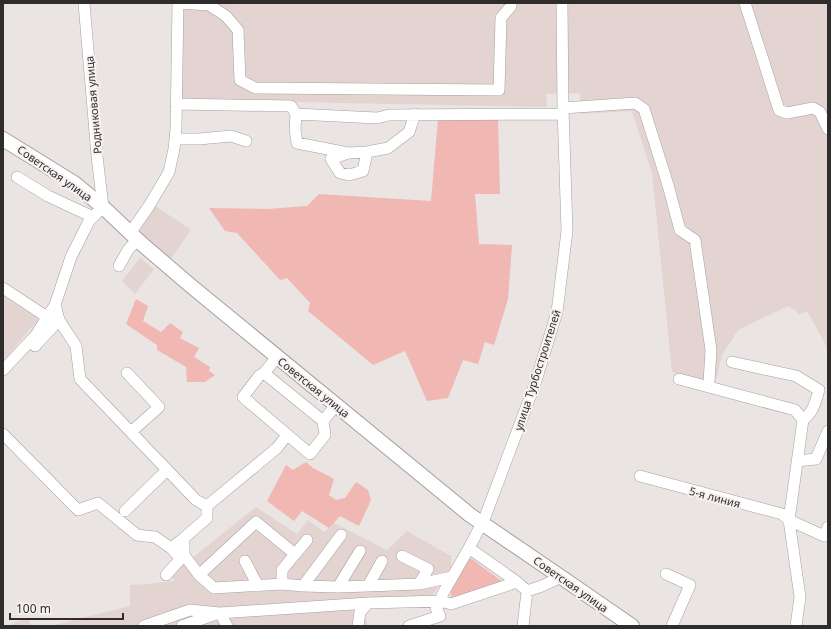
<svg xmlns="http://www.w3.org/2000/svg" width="831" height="629" font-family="'Noto Sans',sans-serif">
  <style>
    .built { fill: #e3d4d2 }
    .green { fill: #f0b7b3 }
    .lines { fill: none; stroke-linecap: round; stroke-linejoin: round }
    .minor-casing { stroke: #a59f9f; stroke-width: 12 }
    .major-casing { stroke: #a59f9f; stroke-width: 16 }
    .minor { stroke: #fff; stroke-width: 11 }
    .major { stroke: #fff; stroke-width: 14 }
    .labels { text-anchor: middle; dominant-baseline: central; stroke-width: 4; stroke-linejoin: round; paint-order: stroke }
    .street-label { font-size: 11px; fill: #2f2c2c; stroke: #f7f1f1 }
  </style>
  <rect width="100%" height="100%" fill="#eae4e3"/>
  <path class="built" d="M183,3H828V349L807,311L798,315L797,311L788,306L738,330L722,355L715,384L672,372L652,173L632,111L581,114L580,93L546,94L547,107L191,100L181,97Z
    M154,205L191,230L169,261L143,238L140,229Z
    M140,258L154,269L135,294L122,281Z
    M3,296L37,318V321L3,361Z
    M256,507L297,534L308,520L324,532L334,523L387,550L407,531L451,556V567L432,596L360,599L368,626H50L130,606V585L147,584L174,581L172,570L191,559Z
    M28,617L31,626H7Z"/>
  <path class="green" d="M438,119H498L500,194H475L479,244L512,245L508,299L494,345L485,342L478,364L463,360L448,398L427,401L405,351L373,365L308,311L310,303L287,278L280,280L237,233L225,231L209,208L268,209L307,206L319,194L431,201Z
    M136,299L148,306L143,321L161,332L170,323L183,332L180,338L199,348L194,357L210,367L209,371L215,375L205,382H187L186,367L157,350V345L126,324Z
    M306,462L313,468L334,479L329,495L336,500L345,498L356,482L368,490L371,500L359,526L340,516L334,523L329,528L302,511L294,521L267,501L286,465L293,470Z
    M469,557L503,582L459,598L451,596V589Z"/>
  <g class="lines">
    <defs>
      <path id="minor" d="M178,3L209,5L226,16L238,30L240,80L255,88L499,90L501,18L511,6V3
        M745,3L779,110L787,113L813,108L820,112L828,129
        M176,104L291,106L296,114L295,129L297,143L348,153
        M563,108L635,103L644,109L668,185L680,230L695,240L711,350L709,382L707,386
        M296,114L377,118L389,115L563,114
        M175,139H199L231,136L246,141
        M367,152L348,153L331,159L340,173L349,175L363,171L367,152L388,148L409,132L415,114
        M17,177L48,196L93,217
        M130,233L149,206L169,172L174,149L176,129L178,3
        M119,266L128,250L137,240
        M3,288L47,317
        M55,305L59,320L76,346L80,379L196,500L207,506
        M35,346L59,320
        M277,357L264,373L259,376L243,397L310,454L325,435L323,421L336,405
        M732,362L796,376L819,390C815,403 814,411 803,420
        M3,370L36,335L47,317L55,305L71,257L89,221L103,207L97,156L84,3
        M127,373L159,407L131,432
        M264,373L323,421
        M679,379L795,410L803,420
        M3,434L78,510L98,503L137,535L145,536L155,537L171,548
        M797,461L816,459L828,431
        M640,476L782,514L789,520L824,536L828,527
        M125,511L167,470
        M184,538V555L199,575L214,588L282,584L303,586
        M469,548L442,595V601L451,604L517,582
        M360,551L338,587L368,586
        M402,556L428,569L419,584L452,577
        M181,559L171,548L184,538L207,518V506L277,448L287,435
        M245,561L258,586
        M382,561L368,586L419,584
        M666,574L690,585L672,626
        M166,575L184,555
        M199,575L256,522L295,554
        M282,584V570L307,540
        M338,587L303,586L341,535
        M527,591L517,582L469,548L482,523L485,517L535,384L557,312L567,231L563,108L562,3
        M527,591L542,586L561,577
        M144,626L190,610L220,613
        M182,626L216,614
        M227,626L220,613L368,603
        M358,626L360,612L368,603L442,601L436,608L440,616L409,626
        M523,626L527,591
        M796,626L800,597L789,520L803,420"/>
      <path id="major" d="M3,139L74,183L103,207L142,244L191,286L470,515L561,577L632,626"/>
    </defs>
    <use href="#minor" class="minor-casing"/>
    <use href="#major" class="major-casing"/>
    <use href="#minor" class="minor"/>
    <use href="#major" class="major"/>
  </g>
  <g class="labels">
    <g class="street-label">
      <text transform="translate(93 105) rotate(-95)">Родниковая улица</text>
      <text transform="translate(55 173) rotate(35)">Советская улица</text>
      <text transform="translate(537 370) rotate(-72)">улица Турбостроителей</text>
      <text transform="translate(314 387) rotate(39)">Советская улица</text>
      <text transform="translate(715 497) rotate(15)">5-я линия</text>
      <text transform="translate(571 584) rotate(35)">Советская улица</text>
    </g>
  </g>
  <rect width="831" height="629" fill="none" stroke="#2f2c2c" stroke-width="8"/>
  <path d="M10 613v6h113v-6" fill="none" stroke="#2f2c2c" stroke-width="2"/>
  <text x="16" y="613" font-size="12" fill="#2f2c2c" stroke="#f7f1f1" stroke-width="3" paint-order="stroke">100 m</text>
</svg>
